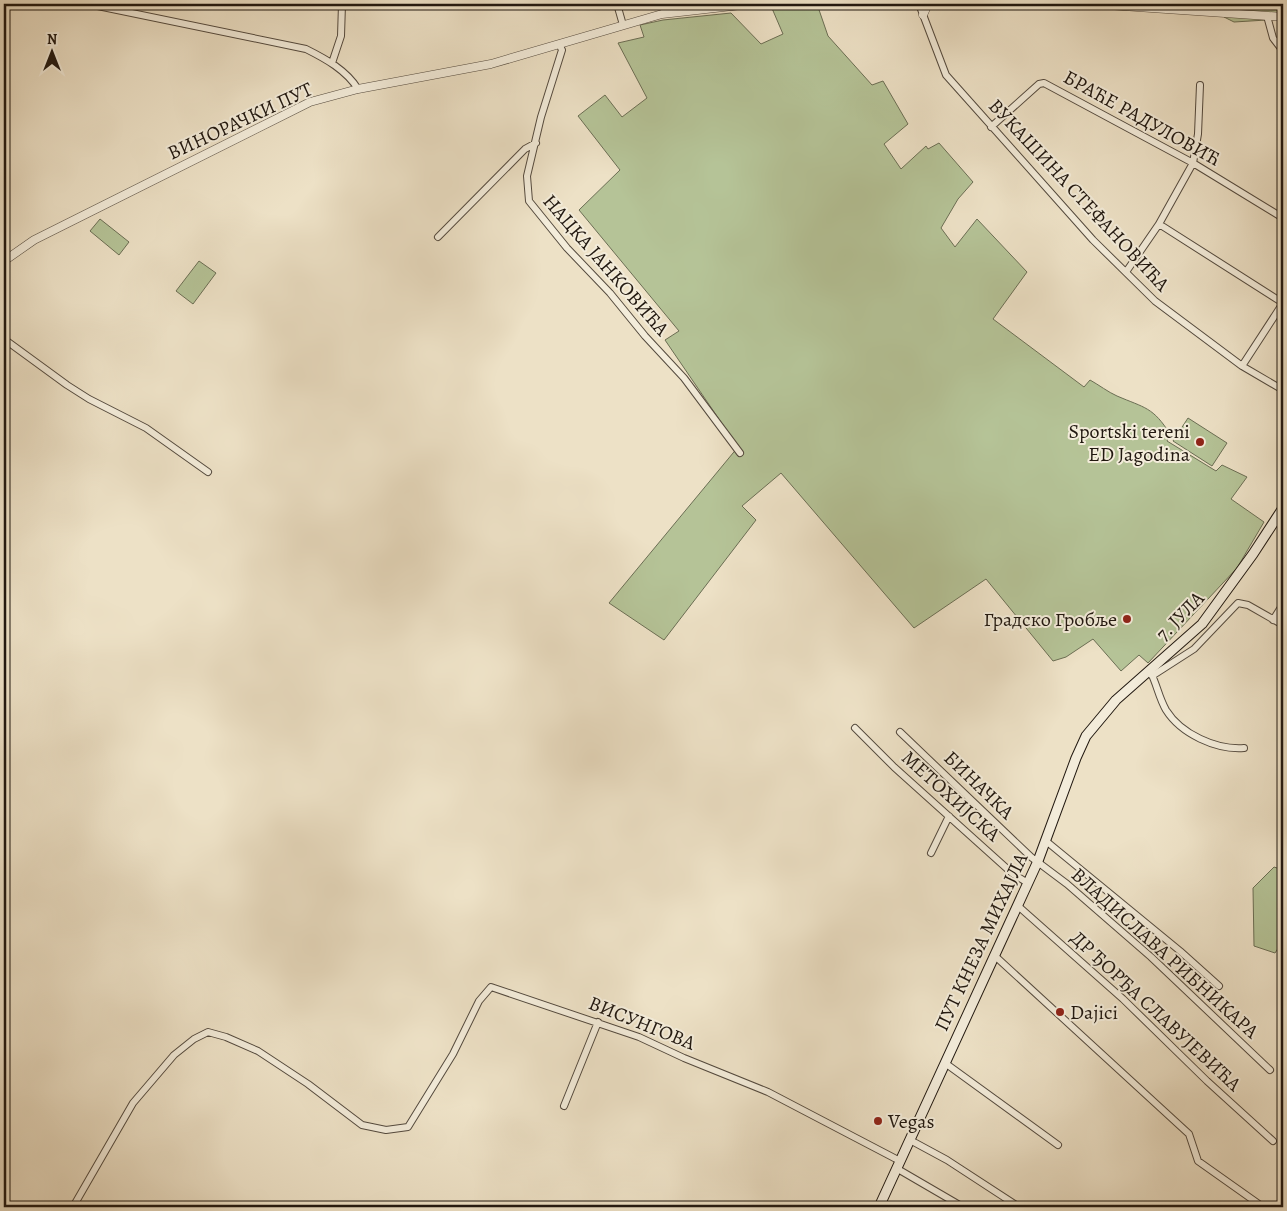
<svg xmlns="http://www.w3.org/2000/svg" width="1287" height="1211" font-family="Alegreya,serif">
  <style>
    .green { fill: #b5c397; stroke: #6b6e54 }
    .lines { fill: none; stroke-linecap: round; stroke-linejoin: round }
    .minor-casing { stroke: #544a3e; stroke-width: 8 }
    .tertiary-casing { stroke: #544a3e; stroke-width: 9 }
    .secondary-casing { stroke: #211810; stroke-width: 11 }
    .minor { stroke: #f3ecda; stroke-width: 6 }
    .tertiary { stroke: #f3ecda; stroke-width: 8 }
    .secondary { stroke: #f3ecda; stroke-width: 9 }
    .poi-dot { fill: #8f2418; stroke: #f3ecda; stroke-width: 2 }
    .labels { text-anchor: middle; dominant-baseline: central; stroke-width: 4; stroke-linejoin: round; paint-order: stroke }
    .street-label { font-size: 20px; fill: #211810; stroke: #f3ecda }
    .poi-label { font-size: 20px; fill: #211810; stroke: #f3ecda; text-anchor: end }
  </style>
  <rect width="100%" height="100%" fill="#ede1c6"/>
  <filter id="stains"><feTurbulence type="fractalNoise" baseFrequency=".004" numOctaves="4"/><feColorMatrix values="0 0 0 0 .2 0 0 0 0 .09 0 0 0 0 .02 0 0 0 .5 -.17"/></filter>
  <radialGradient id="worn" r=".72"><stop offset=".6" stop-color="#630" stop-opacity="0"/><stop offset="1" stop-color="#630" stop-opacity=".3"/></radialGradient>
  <path class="green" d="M791,4H817L828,36L872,85L883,81L908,124L884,144L901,169L926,146L928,149L939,143L973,182L958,199L941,228L955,247L977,219L1027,272L993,319L1084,387L1090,380C1099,385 1108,392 1117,396C1145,408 1153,407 1170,434L1167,441L1216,471L1222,465L1247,477L1231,499L1264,522L1237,568L1148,663L1139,655L1121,671L1093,639L1066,657L1053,661L986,579L914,628L781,473L742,506L756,520L664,640L609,603L738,447L665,340L679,331L579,210L620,170L578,116L605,95L622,117L647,98L618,43L644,37L640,25L663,20L731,13L761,44L783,34L771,6Z
    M1223,4H1283V19L1234,22L1224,17Z
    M100,219L129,242L119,255L90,231Z
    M199,261L216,273L193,304L176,291Z
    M1188,418L1227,443L1212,466L1173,441Z
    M1274,867L1283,870V941L1275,953L1254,946L1253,888Z"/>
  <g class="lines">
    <defs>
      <path id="minor" d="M88,4L306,49C326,59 346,70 358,89
        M617,4L623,25
        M919,4L946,75L1093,240L1155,301L1242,366L1283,390
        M1267,16L1273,38L1283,51
        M559,44L562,50L541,117L527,176L529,201L567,248L610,293L645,336L684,378L740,453
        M332,63L341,36L342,4
        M991,127L1039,84L1044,83L1193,163L1283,218
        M1159,224L1283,303
        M438,237L525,149L536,143
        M1126,272L1159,224L1193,163L1198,134L1200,85
        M4,339L67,385L89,399L146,428L208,472
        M1242,366L1283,303
        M1273,620L1283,604
        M1151,673C1157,685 1159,698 1166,710C1181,734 1216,750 1244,748
        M1152,676L1194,649L1238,603L1248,605L1283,625
        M855,728L894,767L1013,874L1028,883
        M900,732L1031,857L1067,884L1151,957L1270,1070
        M1046,841L1180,951L1219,986
        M931,853L949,816
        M1018,906L1123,999L1207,1081L1273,1141
        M995,956L1189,1134L1198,1161L1263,1207
        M945,1063L1058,1145
        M564,1106L598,1022
        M910,1140L947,1160L1019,1207
        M896,1168L963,1207
        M73,1207L133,1103L174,1055L194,1039L208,1032L226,1037L258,1051L308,1084L362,1125L386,1130L408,1127L453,1054L479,1001L491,987L639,1037L684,1058L768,1092L900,1161"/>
      <path id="tertiary" d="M1093,4L1283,17
        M923,15L928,4
        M4,261L34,240L310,102L358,89L491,64L662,14L750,4"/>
      <path id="secondary" d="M879,1207L1038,861L1076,758L1086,736L1116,700L1202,624L1253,554L1283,508"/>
    </defs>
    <use href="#minor" class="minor-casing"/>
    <use href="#tertiary" class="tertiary-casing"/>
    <use href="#secondary" class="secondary-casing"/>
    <use href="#minor" class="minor"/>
    <use href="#tertiary" class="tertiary"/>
    <use href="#secondary" class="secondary"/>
  </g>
  <g class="poi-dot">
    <circle cx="1200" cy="442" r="5"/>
    <circle cx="1127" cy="619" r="5"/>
    <circle cx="1060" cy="1012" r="5"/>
    <circle cx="878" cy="1121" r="5"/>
  </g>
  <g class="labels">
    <g class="street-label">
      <text transform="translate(1142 118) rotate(29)">БРАЋЕ РАДУЛОВИЋ</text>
      <text transform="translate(240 121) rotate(-25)">ВИНОРАЧКИ ПУТ</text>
      <text transform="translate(1079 195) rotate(47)">ВУКАШИНА СТЕФАНОВИЋА</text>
      <text transform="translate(606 265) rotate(49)">НАЦКА ЈАНКОВИЋА</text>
      <text transform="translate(1180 616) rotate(-46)">7. ЈУЛА</text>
      <text transform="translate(979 785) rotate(44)">БИНАЧКА</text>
      <text transform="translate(951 796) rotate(42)">МЕТОХИЈСКА</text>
      <text transform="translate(981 942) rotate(-65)">ПУТ КНЕЗА МИХАЈЛА</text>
      <text transform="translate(1165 953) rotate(42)">ВЛАДИСЛАВА РИБНИКАРА</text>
      <text transform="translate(1156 1011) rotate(43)">ДР ЂОРЂА СЛАВУЈЕВИЋА</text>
      <text transform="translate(642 1023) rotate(22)">ВИСУНГОВА</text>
    </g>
    <g class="poi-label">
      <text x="1190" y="431">Sportski tereni<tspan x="1190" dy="23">ED Jagodina</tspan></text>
      <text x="1117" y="619">Градско Гробље</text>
      <text x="1070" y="1012" text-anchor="start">Dajici</text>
      <text x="888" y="1121" text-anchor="start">Vegas</text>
    </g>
  </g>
  <rect width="1287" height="1211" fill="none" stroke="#ede1c6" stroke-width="20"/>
  <rect x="5" y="5" width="1277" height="1201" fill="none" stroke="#211810" stroke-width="2.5"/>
  <rect x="10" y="10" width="1267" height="1191" fill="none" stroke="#211810"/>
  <g transform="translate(52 52)" stroke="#f3ecda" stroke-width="4" paint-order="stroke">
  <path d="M0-4L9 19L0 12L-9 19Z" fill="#211810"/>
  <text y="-8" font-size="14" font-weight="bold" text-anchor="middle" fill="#211810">N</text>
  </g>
  <rect width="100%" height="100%" filter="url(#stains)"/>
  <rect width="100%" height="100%" fill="url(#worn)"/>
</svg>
